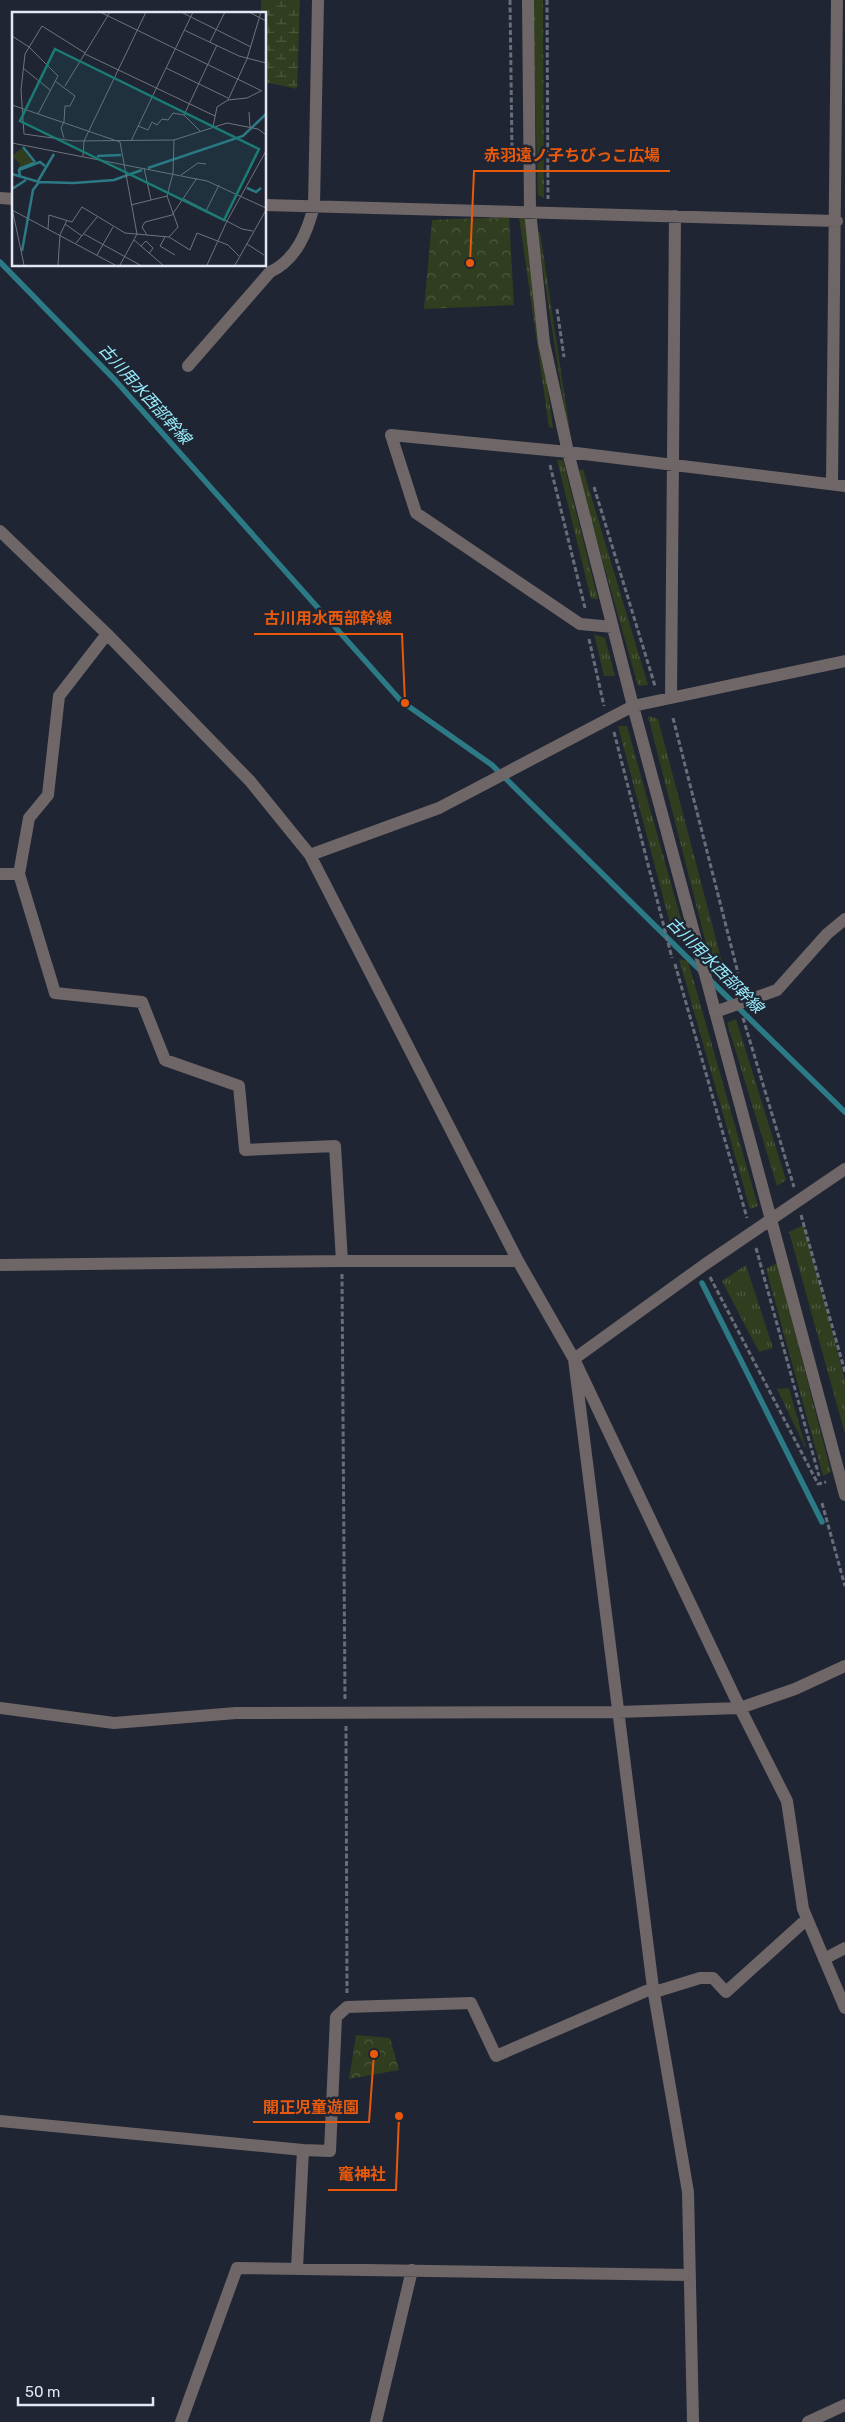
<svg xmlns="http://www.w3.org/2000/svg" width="845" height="2422" font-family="Rubik,'Noto Sans JP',sans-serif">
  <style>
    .grass { fill: url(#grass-tufts) }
    .forest { fill: url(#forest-crowns) }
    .wetland { fill: url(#wetland-marsh) }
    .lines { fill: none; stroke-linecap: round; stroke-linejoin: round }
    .stream { stroke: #2b7a86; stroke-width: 5.5 }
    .path { stroke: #686d79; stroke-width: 3; stroke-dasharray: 5 2.5; stroke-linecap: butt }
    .minor { stroke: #6f6667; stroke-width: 12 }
    .labels { text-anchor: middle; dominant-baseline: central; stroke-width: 5; stroke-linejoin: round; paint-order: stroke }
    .water-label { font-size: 16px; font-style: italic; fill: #97eefc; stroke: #202533 }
    .inset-river { fill: none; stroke: #2b7a86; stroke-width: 2.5 }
    .inset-road { fill: none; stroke: #6e737f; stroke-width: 1 }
    .view { fill: #1a7c75; fill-opacity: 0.15; stroke: #1a7c75; stroke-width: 2.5 }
    .inset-edge { fill: none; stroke: #e3e7f1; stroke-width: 2.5 }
    .leader { fill: none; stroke: #e8590c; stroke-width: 2 }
    .callout-dot { fill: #e8590c; stroke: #202533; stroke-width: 2 }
    .callout-label { font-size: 16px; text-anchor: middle; font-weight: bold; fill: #e8590c; stroke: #202533; stroke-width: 5; stroke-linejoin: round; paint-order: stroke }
  </style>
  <defs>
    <pattern id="grass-tufts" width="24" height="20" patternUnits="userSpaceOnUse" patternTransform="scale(1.25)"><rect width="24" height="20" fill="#303d1e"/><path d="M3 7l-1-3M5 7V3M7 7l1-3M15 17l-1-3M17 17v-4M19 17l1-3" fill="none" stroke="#4e593f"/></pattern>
    <pattern id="forest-crowns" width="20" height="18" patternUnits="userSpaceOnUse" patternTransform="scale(1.25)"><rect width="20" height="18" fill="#303d1e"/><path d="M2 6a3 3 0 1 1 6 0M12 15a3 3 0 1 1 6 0" fill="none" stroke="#4e593f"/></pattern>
    <pattern id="wetland-marsh" width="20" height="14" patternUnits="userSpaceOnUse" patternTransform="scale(1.25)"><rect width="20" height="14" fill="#303d1e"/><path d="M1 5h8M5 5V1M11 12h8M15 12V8" fill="none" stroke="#4e593f"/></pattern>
  </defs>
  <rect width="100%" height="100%" fill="#202533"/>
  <path class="grass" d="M532,0H543L544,198L538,195Z
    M519,217H525L553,428L549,427Z
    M537,232H540L571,438H569Z
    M557,460H563L598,599H591Z
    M583,469L648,685L638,686L577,471Z
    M594,634L605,638L615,676H604Z
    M648,716L658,719L722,962L710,959Z
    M618,726H627L689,948L673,935Z
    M679,959L688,961L758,1206L750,1209Z
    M736,1019L786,1180L777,1186L727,1023Z
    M804,1225L845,1380V1434L789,1232Z
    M777,1263L831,1472L823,1476L766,1269Z
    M746,1265L773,1348L759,1352L722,1281Z
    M789,1388L806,1449L777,1389Z"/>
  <path class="forest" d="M509,217L514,305L424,309L432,220Z
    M356,2035L390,2038L399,2070L349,2079Z"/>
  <path class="wetland" d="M261,0H300L297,89L265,82V14H261Z"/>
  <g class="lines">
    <path class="stream" d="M0,262L115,380L401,701L492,765L701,971
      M709,979L845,1112
      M702,1283L822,1522"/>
    <path class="path" d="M510,0L512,152
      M547,0L548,199
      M557,309L564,357
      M550,465L585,608
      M594,487L655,686
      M589,639L604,706
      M673,718L738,973
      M614,732L672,958
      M675,964L747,1218
      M743,1018L794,1187
      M801,1215L845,1372
      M756,1248L819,1476
      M342,1274L345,1700
      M710,1277L818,1484L826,1482
      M822,1503L845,1586
      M346,1726L347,1993"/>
    <path class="minor" d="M528,0L530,211L544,343L568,452L633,706L845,1495
      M0,198L14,199
      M265,205L837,221
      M188,366L270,272C296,260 307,233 314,206L318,0
      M832,484L837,0
      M0,531L107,634L250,781L310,855L518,1261L574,1359L740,1708L787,1801L803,1909L845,2008
      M613,627L580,624L416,513L391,435L568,452L845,486
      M107,634L59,696L48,795L29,818L19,874L55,993L142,1002L165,1060L239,1086L245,1150L335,1146L342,1261
      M671,698L675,216
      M310,855L439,808L633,706L845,661
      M0,874H19
      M715,1012L777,990L827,934L845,919
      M0,1265L342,1261H518
      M0,1708L114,1723L236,1713L617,1712L740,1708L795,1689L845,1666
      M824,1959L845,1948
      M654,1994L658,1991L700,1978H713L726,1992L807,1919
      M0,2121L303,2150L330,2151L336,2017L347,2007L471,2003L496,2056L653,1988
      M297,2268L303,2150
      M181,2422L237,2268L690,2275
      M376,2422L412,2270
      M693,2422L688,2192L653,1988L574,1359L704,1265L845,1169
      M808,2422L845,2405"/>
  </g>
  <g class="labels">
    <g class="water-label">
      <text transform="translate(145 394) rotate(48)">古川用水西部幹線</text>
      <text transform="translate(715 965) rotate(45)">古川用水西部幹線</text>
    </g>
  </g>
  <g transform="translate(12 12)">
    <rect width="254" height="254" fill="#202533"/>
    <path d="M10,136L21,150L7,157L8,152L0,144Z" fill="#303d1e"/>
    <path class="inset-river" d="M11,135L23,150M85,144L109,143M136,156L231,124L254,102M7,157L22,151M0,162L27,170L62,171L102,168L130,158M8,164L7,158L28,150L33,154M26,169L42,142M235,176L244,180L249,176M0,177L14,168M10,239L21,178L27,170"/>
    <path class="inset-road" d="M88,0L250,79M169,0L239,35M237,0L254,9M172,18L227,44L254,51M0,24L17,35L46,64L26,102M198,30L213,0M73,41L30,14L13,42L9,78L12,122L62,129L162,128L215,111L246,117L254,123M73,42L203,104M11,56L38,78M154,56L216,86M43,69L63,84L58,94H53L52,110M53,74L98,0M216,88L235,47L249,0M0,93L108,130L125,222L108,253M237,100L238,115M172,103L205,33M52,110L49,116L52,126M126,114L136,118L140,110L145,113L150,107L156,108L161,101L172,103L189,120M201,115L205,95L216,88L235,86L249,79M119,129L181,0M0,131L195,169L254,196M71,144L72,129L134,0M132,156L139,188M169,163L186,151L194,152M172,187L230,217L241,219M119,193L155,184M0,196L12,253M0,198L103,253M194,199L207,173M53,212L70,224M36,217L37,203L60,210L70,195L113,221L157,225L166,215L155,184L161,161L162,128M72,222L128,253M135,223L130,215L133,210L160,203L185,166M153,225L148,234L163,243M157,225L178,238L185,221L216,233L227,244M122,228L151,253M64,231L85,205M235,232L252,243M129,234L134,229L141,236L137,242M85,243L101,215M46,253L48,223L55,208M195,253L215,209L254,139M223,253L254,198"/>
    <path class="view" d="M43,37L247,137L212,208L8,109Z"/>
    <rect width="254" height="254" class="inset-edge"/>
  </g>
  <path class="leader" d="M470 263L474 171H670M405 703L402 634H254M374 2054L369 2122H253M399 2116L396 2190H328"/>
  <g class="callout-dot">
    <circle cx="470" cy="263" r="5"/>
    <circle cx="405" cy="703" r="5"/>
    <circle cx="374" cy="2054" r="5"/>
    <circle cx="399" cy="2116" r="5"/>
  </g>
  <g class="callout-label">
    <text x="572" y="161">赤羽遠ノ子ちびっこ広場</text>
    <text x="328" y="624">古川用水西部幹線</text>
    <text x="311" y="2113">開正児童遊園</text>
    <text x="362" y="2180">竃神社</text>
  </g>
  <path d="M18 2397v8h135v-8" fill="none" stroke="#e3e7f1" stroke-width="2.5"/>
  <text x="25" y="2397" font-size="15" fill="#e3e7f1" stroke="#202533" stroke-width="4" paint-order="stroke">50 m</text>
</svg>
